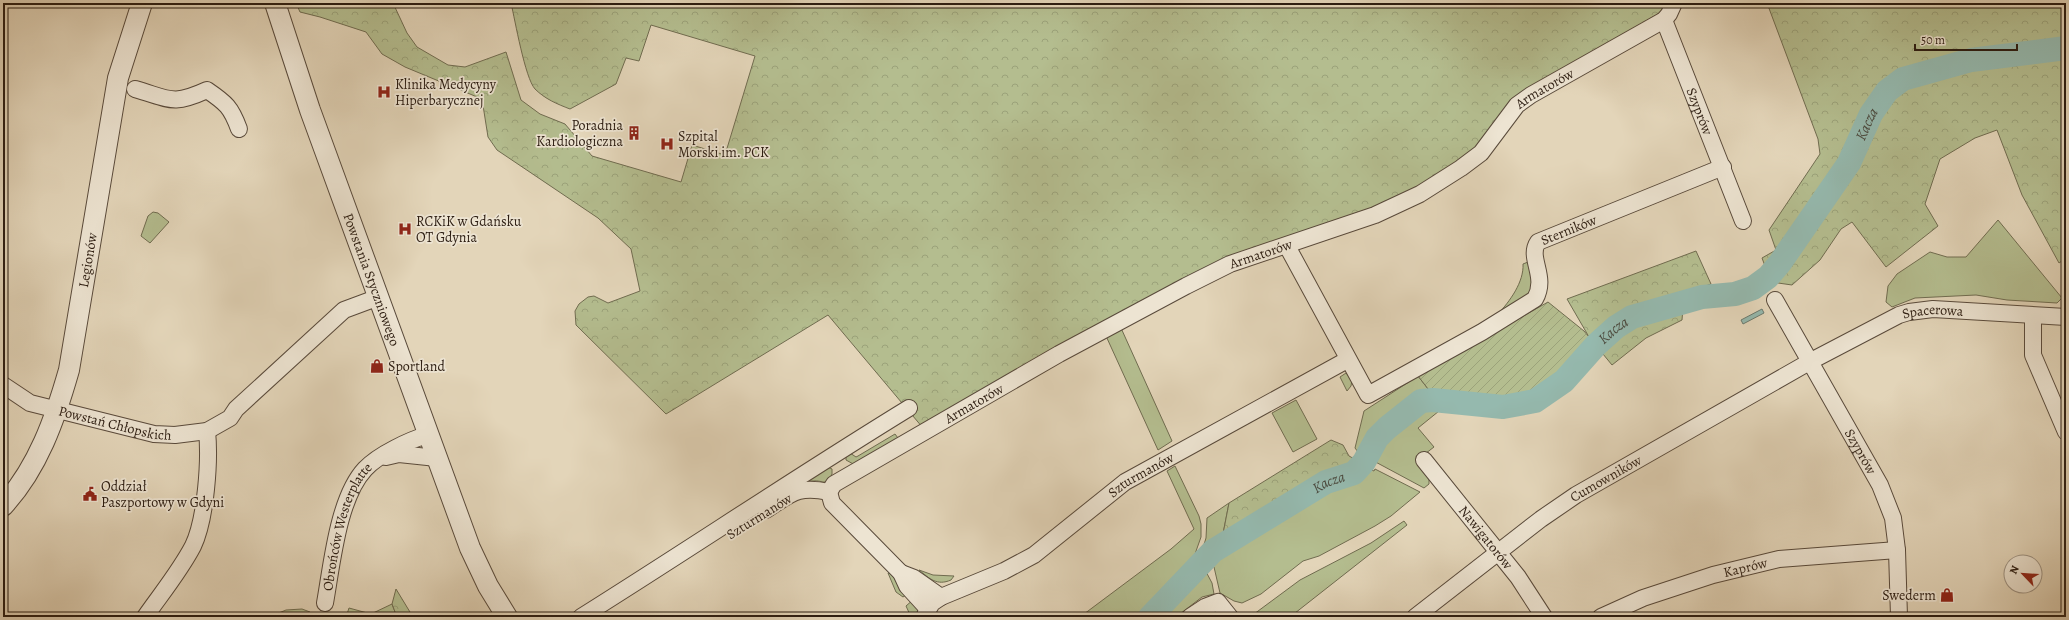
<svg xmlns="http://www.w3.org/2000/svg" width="2069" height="620" font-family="Alegreya,serif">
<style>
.green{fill:#b4bd8f;stroke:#706c50}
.forest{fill:url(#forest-crowns);stroke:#706c50}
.garden{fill:url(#garden-furrows);stroke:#706c50}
.water{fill:#95b9ae;stroke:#6b7a6f}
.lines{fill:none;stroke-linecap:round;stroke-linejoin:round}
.river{stroke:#95b9ae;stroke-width:24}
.minor-casing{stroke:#594a3b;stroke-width:18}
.tertiary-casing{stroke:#594a3b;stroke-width:22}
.minor{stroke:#ede4d2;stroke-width:16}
.tertiary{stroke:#ede4d2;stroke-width:20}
.labels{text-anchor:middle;stroke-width:3.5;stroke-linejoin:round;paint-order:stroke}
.poi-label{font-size:14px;fill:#2b1c11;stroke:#ede4d2;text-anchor:start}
.street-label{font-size:14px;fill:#2b1c11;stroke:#ede4d2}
.water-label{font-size:15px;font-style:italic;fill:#4b4b40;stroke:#ede4d2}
</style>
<defs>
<pattern id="forest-crowns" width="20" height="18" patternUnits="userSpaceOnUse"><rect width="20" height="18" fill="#b4bd8f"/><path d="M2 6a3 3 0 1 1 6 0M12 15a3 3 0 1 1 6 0" fill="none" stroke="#9ba27a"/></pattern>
<pattern id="garden-furrows" width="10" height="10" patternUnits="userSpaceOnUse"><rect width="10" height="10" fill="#b4bd8f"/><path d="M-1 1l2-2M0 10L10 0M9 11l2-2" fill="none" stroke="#9ba27a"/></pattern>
</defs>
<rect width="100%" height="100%" fill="#e3d5b9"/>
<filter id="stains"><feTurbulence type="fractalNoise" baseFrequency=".005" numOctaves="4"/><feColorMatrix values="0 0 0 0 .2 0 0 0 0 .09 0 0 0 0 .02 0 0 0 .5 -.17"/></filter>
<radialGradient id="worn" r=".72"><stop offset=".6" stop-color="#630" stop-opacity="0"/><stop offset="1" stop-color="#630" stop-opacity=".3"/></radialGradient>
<g class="green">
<path d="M 153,212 L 158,213 L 169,222 L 150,243 L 141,236 L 148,216 Z"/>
<path d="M 1998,220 L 2062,298 L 2057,303 L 2007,300 L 1976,295 L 1915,298 L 1892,307 L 1886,302 L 1888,286 L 1897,274 L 1930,252 L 1947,257 L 1966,257 Z"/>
<path d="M 1533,260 L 1532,295 L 1498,314 C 1510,301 1524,282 1523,264 Z"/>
<path d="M 1121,328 L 1172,441 L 1158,450 L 1106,336 Z"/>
<path d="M 1346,373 L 1352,380 L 1351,386 L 1347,391 L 1340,377 Z"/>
<path d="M 1418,376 L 1432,394 C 1403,405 1380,428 1365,455 L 1358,452 L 1355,448 L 1364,411 Z"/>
<path d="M 1296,400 L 1317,439 L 1293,452 L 1272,413 Z"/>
<path d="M 1432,403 L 1440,403 L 1444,407 L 1418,428 L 1434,447 L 1417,460 L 1429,477 L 1429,484 L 1424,488 L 1370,459 C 1383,435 1405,410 1432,403 Z"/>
<path d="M 895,434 L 898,438 L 855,465 L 846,460 L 846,456 L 850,453 L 856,457 L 858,456 Z"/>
<path d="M 1175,466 L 1199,516 L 1201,524 L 1201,537 L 1195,554 L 1200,561 L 1146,617 L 1080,617 L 1171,549 L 1194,529 L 1167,471 Z"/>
<path d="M 828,467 L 832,469 L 832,474 C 826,487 824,480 813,481 C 809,481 804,482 800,483 Z"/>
<path d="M 1364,467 L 1374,471 L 1375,469 L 1420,492 L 1391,516 L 1375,526 L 1319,556 L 1303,561 L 1261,594 L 1242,603 L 1234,601 L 1220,593 L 1214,567 L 1209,562 L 1242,538 L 1328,487 L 1357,476 Z"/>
<path d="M 1229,503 L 1222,539 L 1223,543 L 1211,546 L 1204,552 L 1202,551 L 1206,538 L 1207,518 Z"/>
<path d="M 1404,521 L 1407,525 L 1290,617 L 1250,617 L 1300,580 L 1371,543 Z"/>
<path d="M 1203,566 L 1212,583 L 1214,594 L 1202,597 L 1176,617 L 1154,617 L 1181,587 Z"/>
<path d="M 919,570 L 933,575 L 954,576 L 951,580 C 937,586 930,579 919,570 Z"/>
<path d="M 888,573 L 891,573 L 904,589 L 906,595 L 903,597 L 896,592 Z"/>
<path d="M 914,599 L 918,609 L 917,615 L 911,617 L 906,606 Z"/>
<path d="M 392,604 L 397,617 L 346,617 L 349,608 L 371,614 Z"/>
</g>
<g class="forest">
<path d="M 296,3 L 393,3 L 407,33 L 417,47 L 448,65 L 465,67 L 506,52 L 521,100 L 540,114 L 565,124 L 592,156 L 681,182 L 692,145 L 725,155 L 755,56 L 651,25 L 639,61 L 626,58 L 616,84 L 570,109 C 557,104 545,99 535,89 C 525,78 515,20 511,3 L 1669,3 L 1665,10 L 1523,92 L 1474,149 L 1454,166 L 1402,198 L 1280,242 L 923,428 L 828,315 L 666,414 L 576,325 L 575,311 L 579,304 L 588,297 L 594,296 L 608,303 L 640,291 L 631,249 L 598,218 L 497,150 L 488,137 L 482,99 L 405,67 L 382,54 L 366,32 L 320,17 L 300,12 Z"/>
<path d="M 1767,3 L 2066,3 L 2066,258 L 2059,263 L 2022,195 L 1997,130 L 1975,138 L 1940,159 L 1925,204 L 1938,226 L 1886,267 L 1852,222 L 1841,229 L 1820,260 L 1792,285 L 1771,282 L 1762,258 L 1776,250 L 1769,230 L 1820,154 L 1818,139 Z"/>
<path d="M 1696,251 L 1711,284 L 1684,294 L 1682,320 L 1646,338 L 1612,365 L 1589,337 L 1567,299 Z"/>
<path d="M 1331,440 L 1343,445 L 1349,456 L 1360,462 L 1352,470 L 1330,477 L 1292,498 L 1223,543 L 1222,539 L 1229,503 Z"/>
<path d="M 396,589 L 413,617 L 397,617 L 392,604 Z"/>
<path d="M 302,609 L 310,612 L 312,617 L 269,617 L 286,610 Z"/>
</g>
<path class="garden" d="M 1548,302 L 1584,331 L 1594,343 L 1534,392 L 1519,398 L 1504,398 L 1468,394 L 1437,396 L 1432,394 L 1418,376 Z"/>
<path class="water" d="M 1762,309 L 1764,313 L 1743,324 L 1741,320 Z"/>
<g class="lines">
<path class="river" id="s1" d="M 1150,617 L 1213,551 L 1326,482 L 1354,473 L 1364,462 L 1377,438 L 1387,428 L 1421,401 L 1433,400 L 1503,407 L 1535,401 L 1564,381 L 1596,345 L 1616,327 L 1632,317 L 1702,297 L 1735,294 L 1753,288 L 1768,277 L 1780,263 L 1849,163 L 1871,114 L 1887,91 L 1903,79 L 1971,60 L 2066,48"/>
<defs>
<g id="minor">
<path id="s2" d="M 1664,20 L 1743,221"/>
<path d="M 135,89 C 170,99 172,106 207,90 C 226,103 231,107 239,129"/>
<path id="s3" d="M 1287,246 L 1368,395 L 1482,332 L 1535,299 C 1548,276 1527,258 1538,242 L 1723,167"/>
<path id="s4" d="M 1775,300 L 1880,485 L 1893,518 L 1897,550 L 1899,617"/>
<path d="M 2033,316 L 2033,355 L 2066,432"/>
<path id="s5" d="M 3,385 L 30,403 L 154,434 L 175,435 L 207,431 L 230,418 L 236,409 L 344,310 L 379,297"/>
<path d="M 386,457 L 399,454 L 437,458"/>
<path id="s6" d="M 1424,460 L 1518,577 L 1544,617"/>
<path id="s7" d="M 829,492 L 834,484 L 1059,354 L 1186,286 L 1230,264 L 1375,215 L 1420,194 L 1461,168 L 1481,153 L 1517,105 L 1531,95 L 1664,20 L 1669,14 L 1674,3"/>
<path d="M 829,492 L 832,503 L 901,573 L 907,586 L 928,609"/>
<path d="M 766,510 C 791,494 797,485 829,492"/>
<path d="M 901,573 L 914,578 L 941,597"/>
<path id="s8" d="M 325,603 C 332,564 338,498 365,469 C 379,454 410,440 429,434"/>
<path d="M 145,617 C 161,594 180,571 193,546 C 206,519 210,460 207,431"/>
<path d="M 581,617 C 691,548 798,476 909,408"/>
<path id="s9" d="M 924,617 L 932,603 L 941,597 L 1004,571 L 1034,555 L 1125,482 L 1347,360"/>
<path d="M 1190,617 L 1205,607 L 1218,602 L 1230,617"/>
<path id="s10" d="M 1415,617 L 1541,519 L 1576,495 L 1811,361 L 1899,315 L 1909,312 L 1933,309 L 2066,317"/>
<path id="s11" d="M 1601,617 L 1643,598 L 1713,575 L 1779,559 L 1897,550"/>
</g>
<g id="tertiary">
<path id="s12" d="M 275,3 L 310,110 L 470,548 L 488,586 L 507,617"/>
<path id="s13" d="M 3,506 C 38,468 55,419 69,370 L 118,78 L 142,3"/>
</g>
</defs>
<use href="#minor" class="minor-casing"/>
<use href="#tertiary" class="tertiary-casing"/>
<use href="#minor" class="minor"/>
<use href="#tertiary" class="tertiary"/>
</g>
<defs>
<symbol id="hospital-bare" viewBox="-9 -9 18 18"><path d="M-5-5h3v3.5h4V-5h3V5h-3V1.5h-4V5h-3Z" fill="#8f2418" stroke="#ede4d2" stroke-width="2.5" paint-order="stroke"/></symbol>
<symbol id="building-bare" viewBox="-9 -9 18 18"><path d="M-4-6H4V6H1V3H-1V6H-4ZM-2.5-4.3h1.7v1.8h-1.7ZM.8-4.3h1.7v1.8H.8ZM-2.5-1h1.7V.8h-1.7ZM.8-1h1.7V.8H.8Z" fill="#8f2418" stroke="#ede4d2" stroke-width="2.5" paint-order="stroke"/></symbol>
<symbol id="shop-bare" viewBox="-9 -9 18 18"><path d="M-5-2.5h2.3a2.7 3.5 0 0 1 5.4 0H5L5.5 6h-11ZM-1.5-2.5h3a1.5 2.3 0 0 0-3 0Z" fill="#8f2418" stroke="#ede4d2" stroke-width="2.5" paint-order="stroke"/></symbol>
<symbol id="civic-bare" viewBox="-9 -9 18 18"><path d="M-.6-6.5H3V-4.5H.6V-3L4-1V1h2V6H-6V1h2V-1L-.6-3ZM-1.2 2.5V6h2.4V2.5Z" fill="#8f2418" stroke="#ede4d2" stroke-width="2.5" paint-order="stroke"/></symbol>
</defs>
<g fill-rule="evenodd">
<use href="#hospital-bare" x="374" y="82" width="20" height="20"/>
<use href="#building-bare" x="624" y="123" width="20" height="20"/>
<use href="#hospital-bare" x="657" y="134" width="20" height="20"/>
<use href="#hospital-bare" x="395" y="219" width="20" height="20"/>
<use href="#shop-bare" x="367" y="356" width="20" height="20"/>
<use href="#civic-bare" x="80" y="484" width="20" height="20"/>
<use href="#shop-bare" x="1937" y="585" width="20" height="20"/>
</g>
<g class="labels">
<g class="poi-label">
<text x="395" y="89">Klinika Medycyny<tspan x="395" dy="16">Hiperbarycznej</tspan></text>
<text x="623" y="130" text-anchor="end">Poradnia<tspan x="623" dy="16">Kardiologiczna</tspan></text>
<text x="678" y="141">Szpital<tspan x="678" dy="16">Morski im. PCK</tspan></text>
<text x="416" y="226">RCKiK w Gdańsku<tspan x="416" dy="16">OT Gdynia</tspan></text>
<text x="388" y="371">Sportland</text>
<text x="101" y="491">Oddział<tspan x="101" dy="16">Paszportowy w Gdyni</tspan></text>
<text x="1936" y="600" text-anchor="end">Swederm</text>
</g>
<g class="street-label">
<text dy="5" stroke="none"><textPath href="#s7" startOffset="831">Armatorów</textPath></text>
<text dy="5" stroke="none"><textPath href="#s2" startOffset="98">Szyprów</textPath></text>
<text dy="5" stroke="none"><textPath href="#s3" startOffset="454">Sterników</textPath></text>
<text dy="5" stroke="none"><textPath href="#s7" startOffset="495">Armatorów</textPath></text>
<text dy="5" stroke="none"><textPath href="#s13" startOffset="264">Legionów</textPath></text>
<text dy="5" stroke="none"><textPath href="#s12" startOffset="293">Powstania Styczniowego</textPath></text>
<text dy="5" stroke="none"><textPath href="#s10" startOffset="606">Spacerowa</textPath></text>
<text dy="5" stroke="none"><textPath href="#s7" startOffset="171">Armatorów</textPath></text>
<text dy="5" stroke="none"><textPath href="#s5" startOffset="120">Powstań Chłopskich</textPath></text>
<text dy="5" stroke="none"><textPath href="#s4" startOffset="174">Szyprów</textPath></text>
<text dy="5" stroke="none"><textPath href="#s9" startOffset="263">Szturmanów</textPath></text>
<text dy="5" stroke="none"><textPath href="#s10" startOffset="236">Cumowników</textPath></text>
<text transform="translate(759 516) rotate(-32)" y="5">Szturmanów</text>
<text dy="5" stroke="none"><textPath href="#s8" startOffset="80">Obrońców Westerplatte</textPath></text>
<text dy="5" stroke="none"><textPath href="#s6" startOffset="99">Nawigatorów</textPath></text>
<text dy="5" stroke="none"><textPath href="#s11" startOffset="153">Kaprów</textPath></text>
</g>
<g class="water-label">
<text dy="5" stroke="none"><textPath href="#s1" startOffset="923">Kacza</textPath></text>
<text dy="5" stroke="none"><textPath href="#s1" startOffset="574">Kacza</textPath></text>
<text dy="5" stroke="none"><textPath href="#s1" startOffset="226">Kacza</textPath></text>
</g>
</g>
<rect width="2069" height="620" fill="none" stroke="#e3d5b9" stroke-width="16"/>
<rect x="4" y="4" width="2061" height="612" fill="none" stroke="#2b1c11" stroke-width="2"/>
<rect x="8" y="8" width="2053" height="604" fill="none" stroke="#2b1c11"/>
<g transform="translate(2023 574) rotate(295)"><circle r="19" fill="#ede4d2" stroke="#9f9485"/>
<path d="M0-3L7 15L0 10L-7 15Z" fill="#8f2418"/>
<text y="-6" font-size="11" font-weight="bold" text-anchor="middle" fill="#2b1c11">N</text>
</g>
<path d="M1915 44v6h102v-6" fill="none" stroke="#2b1c11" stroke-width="2"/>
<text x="1921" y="44" font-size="12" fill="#2b1c11" stroke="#ede4d2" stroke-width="3" paint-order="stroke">50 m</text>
<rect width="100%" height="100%" filter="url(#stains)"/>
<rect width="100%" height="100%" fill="url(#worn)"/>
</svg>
